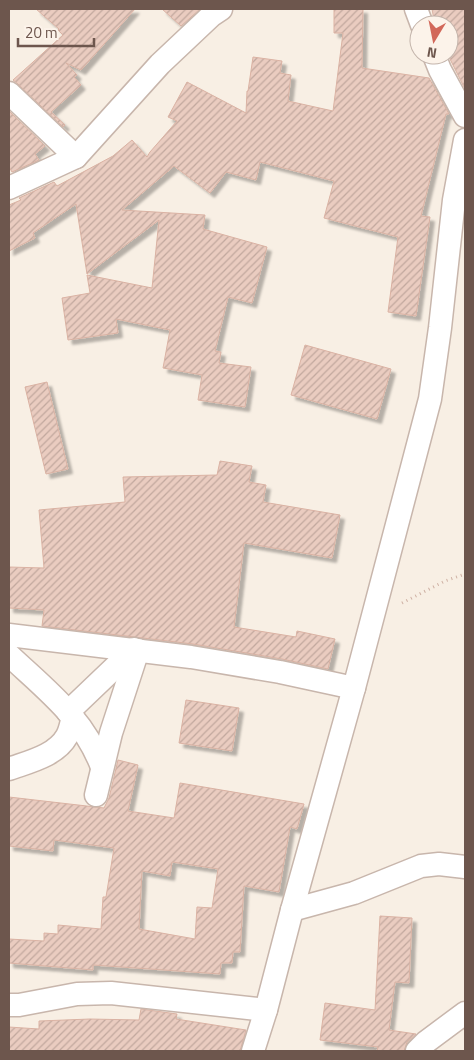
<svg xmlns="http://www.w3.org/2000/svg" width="474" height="1060" font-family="'Titillium Web',sans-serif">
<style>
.building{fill:url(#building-hatch);stroke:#dab2a3;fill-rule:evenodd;filter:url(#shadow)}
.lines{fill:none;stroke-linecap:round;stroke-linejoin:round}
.street-casing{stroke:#c8b6ac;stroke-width:25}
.path{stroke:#ceb0a3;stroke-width:3;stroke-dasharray:1 4;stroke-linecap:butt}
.street{stroke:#fff;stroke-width:22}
</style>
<defs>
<pattern id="building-hatch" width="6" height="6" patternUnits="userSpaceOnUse" patternTransform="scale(1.25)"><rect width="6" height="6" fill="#eaccc0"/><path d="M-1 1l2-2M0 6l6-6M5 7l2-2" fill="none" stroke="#c2a89e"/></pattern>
<filter id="shadow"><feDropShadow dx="4.5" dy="4.5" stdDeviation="1" flood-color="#0004"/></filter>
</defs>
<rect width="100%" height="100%" fill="#f8efe4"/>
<g class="building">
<path d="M 36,9 L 135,9 L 81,70 L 66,63 L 77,75 L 74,77 L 81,85 L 51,112 L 65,125 L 63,127 L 18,84 L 13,80 L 63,35 L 58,30 L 59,29 Z"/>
<path d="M 162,9 L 200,9 L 181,26 Z"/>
<path d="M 334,9 L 363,9 L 362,68 L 429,78 L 449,114 L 446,114 L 421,216 L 430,217 L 416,316 L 388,312 L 398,237 L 324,218 L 334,181 L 260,162 L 256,180 L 226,172 L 210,193 L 174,166 L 122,210 L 205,215 L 203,229 L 267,247 L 252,303 L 228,297 L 215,351 L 221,352 L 219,363 L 251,367 L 245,407 L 198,400 L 202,375 L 163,368 L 170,330 L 116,319 L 118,333 L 68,340 L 62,298 L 90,293 L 87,275 L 152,288 L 159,220 L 87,274 L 76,204 L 33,233 L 35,238 L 9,251 L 9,205 L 21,200 L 19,198 L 54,182 L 57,186 L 113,156 L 132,140 L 147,157 L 150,152 L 177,121 L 168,117 L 187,82 L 246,113 L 247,91 L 248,91 L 253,57 L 282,61 L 280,73 L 291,75 L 288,101 L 333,111 L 343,33 L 334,33 Z"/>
<path d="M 432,9 L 465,9 L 465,89 L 448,55 L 449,25 L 435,25 Z"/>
<path d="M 9,111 L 45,146 L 35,154 L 39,160 L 12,172 L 9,167 Z"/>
<path d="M 305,345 L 391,369 L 377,419 L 291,395 Z"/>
<path d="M 47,382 L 68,469 L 46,474 L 25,387 Z"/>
<path d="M 220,461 L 252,466 L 249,482 L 266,485 L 263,502 L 340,515 L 332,558 L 244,543 L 234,627 L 296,637 L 297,631 L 335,639 L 328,669 L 282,659 L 193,644 L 42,626 L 44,610 L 9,608 L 9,567 L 44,568 L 39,510 L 125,502 L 123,477 L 217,475 Z"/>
<path d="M 186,700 L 239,708 L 232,751 L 179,743 Z"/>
<path d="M 118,760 L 138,765 L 128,811 L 174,818 L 180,783 L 304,804 L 297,829 L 290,827 L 279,892 L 244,886 L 240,952 L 233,952 L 232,963 L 221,963 L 220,974 L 93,965 L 93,970 L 9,963 L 9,939 L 44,941 L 44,933 L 58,934 L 58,925 L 101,929 L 103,897 L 106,897 L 114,848 L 54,840 L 53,851 L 9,846 L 9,797 L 104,808 L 109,798 ZM 172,862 L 218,869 L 212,908 L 197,907 L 195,939 L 139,929 L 142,871 L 170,876 Z"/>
<path d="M 380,916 L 412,918 L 409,983 L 395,982 L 389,1030 L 416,1034 L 407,1042 L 404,1051 L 377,1051 L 378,1047 L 320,1040 L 325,1003 L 375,1010 Z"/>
<path d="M 141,1009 L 177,1014 L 176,1019 L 246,1030 L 240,1051 L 9,1051 L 9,1027 L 39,1029 L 39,1021 L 90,1019 L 139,1020 Z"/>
</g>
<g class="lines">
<defs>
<g id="street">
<path d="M 416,9 L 422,25"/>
<path d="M 434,55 L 440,70 L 465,116"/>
<path d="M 9,93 L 76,157"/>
<path d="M 9,188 L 76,157 L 160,64 L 212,15 L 221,9"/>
<path d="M 9,635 L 191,657 L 280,672 L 354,688"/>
<path d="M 9,655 C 46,690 83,717 102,767"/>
<path d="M 68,712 L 134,649"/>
<path d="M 9,769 C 28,762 56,756 67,736 C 70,731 71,724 73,717"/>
<path d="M 96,795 L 111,733 L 138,650"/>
<path d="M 292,910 L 354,893 L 421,866 L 439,864 L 465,867"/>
<path d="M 9,1005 L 19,1005 L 77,994 L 111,993 L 266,1010"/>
<path d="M 253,1051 L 266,1010 L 292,910 L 354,688 L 430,399 L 440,328 L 454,200 L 465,140"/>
<path d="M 417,1051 L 426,1042 L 465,1013"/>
</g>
</defs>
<use href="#street" class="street-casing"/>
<path class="path" d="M 402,603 L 445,581 L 465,574"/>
<use href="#street" class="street"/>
</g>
<rect width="474" height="1060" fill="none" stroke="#6d564d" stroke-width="20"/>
<g transform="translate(434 40) rotate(190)"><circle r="24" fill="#fcf3ea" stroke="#c3b4ab"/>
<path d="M0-4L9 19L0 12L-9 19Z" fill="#d2685a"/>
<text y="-8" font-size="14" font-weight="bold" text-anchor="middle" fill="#6d564d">N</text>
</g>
<path d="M18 38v8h76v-8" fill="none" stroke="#6d564d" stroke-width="2.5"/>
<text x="25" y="38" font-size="15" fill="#6d564d" stroke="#fcf3ea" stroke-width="4" paint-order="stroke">20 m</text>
</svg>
